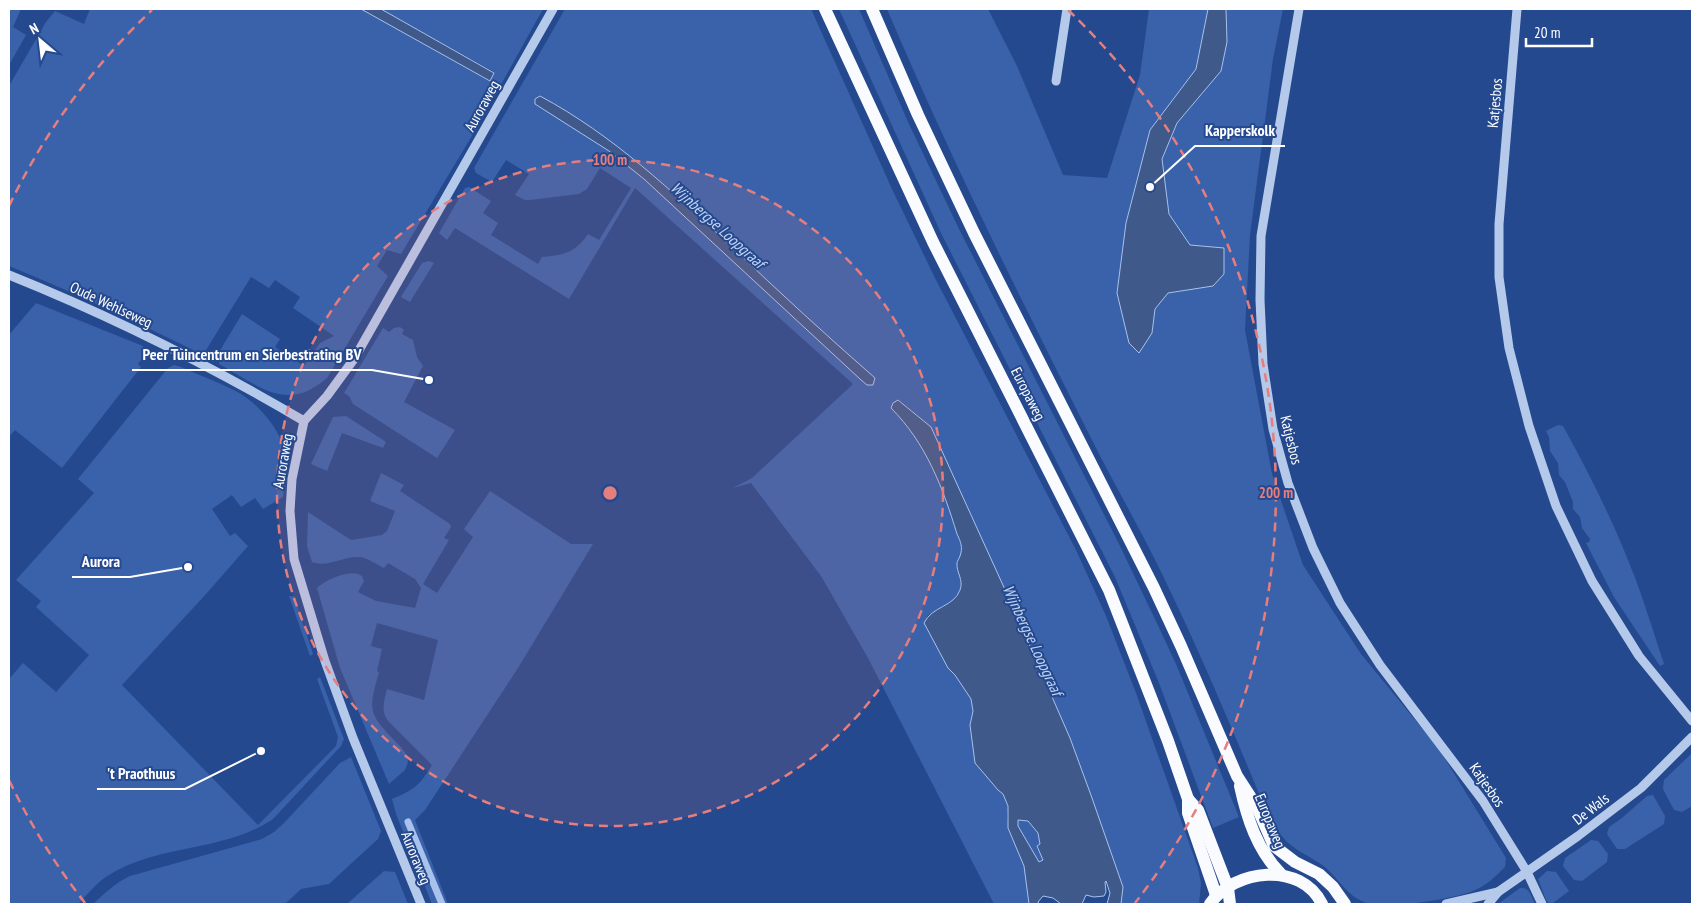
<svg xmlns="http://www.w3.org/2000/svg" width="1701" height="913" font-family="'PT Sans Narrow',sans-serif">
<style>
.green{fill:#3962ab}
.water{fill:#3f598b;stroke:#a9c2ec;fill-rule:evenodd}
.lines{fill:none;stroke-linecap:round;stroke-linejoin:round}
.stream{stroke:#a9c2ec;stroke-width:7}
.minor{stroke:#b5c9eb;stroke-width:9}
.major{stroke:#fafbff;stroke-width:12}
.ring{fill:none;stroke:#e67e7e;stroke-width:2.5;stroke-dasharray:9 6}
.labels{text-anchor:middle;stroke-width:4;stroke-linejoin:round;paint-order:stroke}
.street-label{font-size:15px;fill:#fff;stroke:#25498e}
.water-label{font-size:16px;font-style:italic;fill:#c1d3f2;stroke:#25498e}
.centre{fill:#e67e7e;stroke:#25498e;stroke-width:2.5}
.ring-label{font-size:15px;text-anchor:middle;font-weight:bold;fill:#e67e7e;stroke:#25498e;stroke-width:4;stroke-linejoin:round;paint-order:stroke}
.leader{fill:none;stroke:#fff;stroke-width:2}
.callout-dot{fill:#fff;stroke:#25498e;stroke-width:2}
.callout-label{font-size:16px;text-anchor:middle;font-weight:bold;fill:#fff;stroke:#25498e;stroke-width:4;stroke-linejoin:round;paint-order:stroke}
</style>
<rect width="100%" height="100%" fill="#25498e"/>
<g class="green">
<path d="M 9,9 L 21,9 L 13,27 L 26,35 L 9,65 Z"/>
<path d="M 90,9 L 361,9 L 489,81 L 494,72 L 381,9 L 543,9 L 479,124 L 401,254 L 387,250 L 377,266 L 388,276 L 327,378 C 286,414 258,385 219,364 L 219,352 L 242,314 L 280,339 L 275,347 L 304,366 L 320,343 L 334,336 L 293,308 L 300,297 L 275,280 L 269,288 L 251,277 L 203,355 C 139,323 75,293 9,266 L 9,86 L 46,22 L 55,11 L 84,24 Z"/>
<path d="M 565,9 L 811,9 L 892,189 L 935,278 L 1076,550 L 1106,616 L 1136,693 L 1198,868 L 1201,883 L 1199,904 L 1121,904 L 1123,887 L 1070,738 L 931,427 L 899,400 L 891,408 C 926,443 943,488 957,534 L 961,542 L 962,551 L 957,564 L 961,577 L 961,588 L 956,598 L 927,616 L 926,628 L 937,645 L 948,668 L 955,675 L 971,699 L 973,711 L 970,725 L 975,763 L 998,790 L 1003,794 L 1008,806 L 1007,818 L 1024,866 L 1029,904 L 994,904 L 868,658 L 821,576 L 751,483 L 733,488 L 752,478 L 853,384 L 635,188 L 569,299 L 455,228 L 447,240 L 439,233 L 465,188 L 469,187 L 491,201 L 483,213 L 498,223 L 491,235 L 538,264 L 542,257 C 564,255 575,253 588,234 L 599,240 L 631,188 L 600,168 L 587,189 L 579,194 L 530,200 L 525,200 L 515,195 L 529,174 L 506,160 L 492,182 L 476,173 L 474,168 Z"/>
<path d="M 839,9 L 859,9 L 908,122 L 959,229 L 1119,544 L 1154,617 L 1176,664 L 1239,817 L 1213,828 L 1159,683 L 1115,577 L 941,233 Z"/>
<path d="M 887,9 L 988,9 L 1017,66 L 1063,175 L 1107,178 L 1140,75 L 1149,9 L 1208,9 L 1196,69 L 1150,130 L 1126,223 L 1117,293 L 1152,333 L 1155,309 L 1168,293 L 1213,286 L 1190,245 L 1169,214 L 1162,159 L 1177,123 L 1221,71 L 1227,42 L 1226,9 L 1283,9 L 1273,59 L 1250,235 L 1245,330 L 1272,474 L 1303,565 L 1361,654 L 1439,749 L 1506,858 L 1505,867 C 1496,876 1487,885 1475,890 C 1456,899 1393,908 1372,904 C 1350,901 1340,880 1325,867 C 1315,859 1302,854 1292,846 C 1283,839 1277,830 1270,820 C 1236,738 1202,656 1163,576 C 1141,530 1115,486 1092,440 C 1020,298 949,155 887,9 Z"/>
<path d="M 429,261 L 434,263 L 410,302 L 401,297 L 422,263 Z"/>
<path d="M 36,303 L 143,346 L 143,357 L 138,364 L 141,367 L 62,468 L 15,430 L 9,437 L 9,335 Z"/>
<path d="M 400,327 L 404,330 L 402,334 L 413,340 L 417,357 L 423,366 L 404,402 L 455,430 L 437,458 L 353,404 L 349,396 L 344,393 L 383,328 L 389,332 L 394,328 Z"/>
<path d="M 174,365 L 181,367 C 200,376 222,383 241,394 C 260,406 283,432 285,455 C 287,469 285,483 283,497 L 263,509 L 255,498 L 241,507 L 232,495 L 212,509 L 230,536 L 235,533 L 248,546 L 207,593 L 122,685 L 258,825 L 336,746 L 338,737 L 317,679 L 320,677 L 344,739 L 341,746 L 273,819 C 225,852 158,844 109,875 C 97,882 88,894 78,904 L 9,904 L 9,679 L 23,663 L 56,692 L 89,655 L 36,607 L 41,601 L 16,580 L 94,493 L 78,479 L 168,368 Z"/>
<path d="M 346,416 L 386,442 L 383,448 L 342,433 L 327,471 L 311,464 L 333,417 Z"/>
<path d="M 1558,425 L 1563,426 C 1588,471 1611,517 1630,565 C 1643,597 1653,631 1664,664 L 1660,666 L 1614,597 L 1586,543 L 1589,542 L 1590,539 L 1582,528 L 1580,517 L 1573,509 L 1573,502 L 1565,482 L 1559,475 L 1558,463 L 1550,451 L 1549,437 L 1546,431 Z"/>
<path d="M 381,473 L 404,485 L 400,491 L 450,524 L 451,527 L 444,538 L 449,540 L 423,584 L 437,593 L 473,537 L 464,529 L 490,491 L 571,544 L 593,544 L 518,668 L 425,810 L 415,820 L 448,904 L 432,904 L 396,814 L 392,799 C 414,790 420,785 432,765 L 389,722 C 380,711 384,702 387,689 L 424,700 L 438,640 L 377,623 L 371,646 L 382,649 L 377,671 L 379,672 C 368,711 368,713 396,742 C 402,748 407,753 408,762 L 405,770 L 389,784 L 340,668 L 317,588 C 326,580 350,568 362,576 L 364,581 L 358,592 L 376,601 L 415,608 L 421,588 L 415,579 L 388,563 L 384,568 C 376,564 368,558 359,557 C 343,556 327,568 312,562 L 307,546 L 308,512 L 351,540 L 382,535 L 387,531 L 395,511 L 370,501 Z"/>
<path d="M 289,596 L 294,596 L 313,654 L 310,656 Z"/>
<path d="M 1692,753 L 1692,806 L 1682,812 L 1674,810 L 1663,789 L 1664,780 Z"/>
<path d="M 351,757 L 381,831 L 378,839 L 329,884 L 301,889 L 285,904 L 93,904 C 105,893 115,883 130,876 L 262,839 L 274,832 L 284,823 L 340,763 Z"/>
<path d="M 1653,795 L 1665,816 L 1664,824 L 1625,849 L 1617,849 L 1607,834 L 1609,827 L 1622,818 L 1647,796 Z"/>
<path d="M 1018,820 L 1028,821 L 1038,833 L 1041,844 L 1037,846 L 1043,860 L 1038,862 L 1018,826 Z"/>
<path d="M 1591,840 L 1598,841 L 1608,854 L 1607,862 L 1582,881 L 1574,880 L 1563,866 L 1565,858 Z"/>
<path d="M 384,871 L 395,872 L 408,904 L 347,904 Z"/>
<path d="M 1547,871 L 1556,872 L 1569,891 L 1553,903 L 1549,903 L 1546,900 L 1538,879 Z"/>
<path d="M 1520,888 C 1530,887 1531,896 1535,904 L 1498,904 Z"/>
</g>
<g class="water">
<path d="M 361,9 L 381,9 L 494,73 L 490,81 Z"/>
<path d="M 1208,9 L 1226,9 L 1227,42 L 1221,71 L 1177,123 L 1162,159 L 1169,214 L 1190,245 L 1224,248 L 1224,274 L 1213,286 L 1168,293 L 1155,309 L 1152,333 L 1139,353 L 1129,343 L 1117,293 L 1126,223 L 1150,130 L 1196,69 Z"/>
<path d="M 540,96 C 613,135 673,192 733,248 C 779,292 827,336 875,378 L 873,385 L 867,385 L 860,379 L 644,179 L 609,151 L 535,104 L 535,99 Z"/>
<path d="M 898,400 L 931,427 L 1012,605 L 1070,738 L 1092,798 L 1123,887 L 1121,904 L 1107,904 L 1110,893 L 1106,881 L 1105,882 L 1106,892 L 1104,896 L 1094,897 L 1086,895 L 1082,904 L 1061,904 L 1053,898 L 1043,896 L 1038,902 L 1039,904 L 1029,904 L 1024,866 L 1008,828 L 1008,806 L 1003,794 L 998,790 L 975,763 L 970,725 L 973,711 L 971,699 L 955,675 L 948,668 L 924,623 C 932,606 954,607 960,590 C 964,580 956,572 957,563 C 957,561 959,559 960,556 C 963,548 961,542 957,534 C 943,488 926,443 891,408 L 893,403 ZM 1018,820 L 1028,821 L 1038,833 L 1040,844 L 1037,846 L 1043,860 L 1039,862 L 1018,826 Z"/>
</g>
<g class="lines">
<path class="stream" d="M 408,822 L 442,904"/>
<g class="minor">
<path d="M 1299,9 L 1261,236 L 1260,300 L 1263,364 L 1273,429 L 1288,483 L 1313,548 L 1340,603 L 1380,665 L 1483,801 L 1527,872 L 1542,904"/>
<path d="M 1517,9 L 1499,224 L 1499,277 L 1509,348 L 1529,426 L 1556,506 L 1592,581 L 1639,656 L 1692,721"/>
<path d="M 1056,81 L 1067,9"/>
<path d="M 9,275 C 111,316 209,365 304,421"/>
<path d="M 421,904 L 353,738 L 325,661 L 294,559 L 290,511 L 292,479 L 304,421 L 327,396 L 354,359 L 553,9"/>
<path d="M 1446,904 L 1498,892"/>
<path d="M 1488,904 L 1498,892 L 1578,836 L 1641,788 L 1692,737"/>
</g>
<g class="major">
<path d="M 825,9 L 933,242 L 1109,590 L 1168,741 L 1188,799 L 1188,813 L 1216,895"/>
<path d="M 872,9 L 918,115 L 974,233 L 1154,588 L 1181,646 L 1237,776 L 1257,807 L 1274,846 L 1295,862 L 1319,874 L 1333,887 L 1345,904"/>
<path d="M 1240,786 C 1247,818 1257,850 1281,874"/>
<path d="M 1188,799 L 1198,810 L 1228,888 L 1230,904"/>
<path d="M 1210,904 C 1234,869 1301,861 1322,904"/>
</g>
</g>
<circle cx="610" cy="493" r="333" fill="#e67e7e" fill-opacity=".12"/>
<g class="ring">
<circle cx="610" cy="493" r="333"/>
<path d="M85 903A666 666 0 0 1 9 780M9 206A666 666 0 0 1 152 10M1068 10A666 666 0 0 1 1135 903"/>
</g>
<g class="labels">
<g class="street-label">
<text transform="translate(1495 103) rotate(-85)" y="5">Katjesbos</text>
<text transform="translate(482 106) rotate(-61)" y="5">Auroraweg</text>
<text transform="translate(111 305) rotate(25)" y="5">Oude Wehlseweg</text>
<text transform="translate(1028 394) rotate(63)" y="5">Europaweg</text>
<text transform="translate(1291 440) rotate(76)" y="5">Katjesbos</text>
<text transform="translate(283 461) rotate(-80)" y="5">Auroraweg</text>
<text transform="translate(1487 785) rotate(55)" y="5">Katjesbos</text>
<text transform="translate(1591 809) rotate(-38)" y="5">De Wals</text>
<text transform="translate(1270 821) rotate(68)" y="5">Europaweg</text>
<text transform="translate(416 858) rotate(68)" y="5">Auroraweg</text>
</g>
<g class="water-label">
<text transform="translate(718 225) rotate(42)" y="6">Wijnbergse Loopgraaf</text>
<text transform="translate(1033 640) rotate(65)" y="6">Wijnbergse Loopgraaf</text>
</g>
</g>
<circle cx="610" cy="493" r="8" class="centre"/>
<g class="ring-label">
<text x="610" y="165">100 m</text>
<text x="1276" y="498">200 m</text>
</g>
<path class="leader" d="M1150 187L1195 146H1285M429 380L372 370H132M188 567L130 577H72M261 751L185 789H97"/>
<g class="callout-dot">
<circle cx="1150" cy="187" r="5"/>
<circle cx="429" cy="380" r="5"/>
<circle cx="188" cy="567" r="5"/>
<circle cx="261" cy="751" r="5"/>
</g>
<g class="callout-label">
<text x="1240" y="136">Kapperskolk</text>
<text x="252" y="360">Peer Tuincentrum en Sierbestrating BV</text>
<text x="101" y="567">Aurora</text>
<text x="141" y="779">'t Praothuus</text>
</g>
<rect width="1701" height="913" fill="none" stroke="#ffffff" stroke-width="20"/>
<g transform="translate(40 40) rotate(332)" stroke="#25498e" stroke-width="4" paint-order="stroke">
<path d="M0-4L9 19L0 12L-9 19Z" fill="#ffffff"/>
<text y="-8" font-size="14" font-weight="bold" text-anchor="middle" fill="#ffffff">N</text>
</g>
<path d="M1526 38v8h66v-8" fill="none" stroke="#ffffff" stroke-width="2.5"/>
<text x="1534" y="38" font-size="15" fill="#ffffff" stroke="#25498e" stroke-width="4" paint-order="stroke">20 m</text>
</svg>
